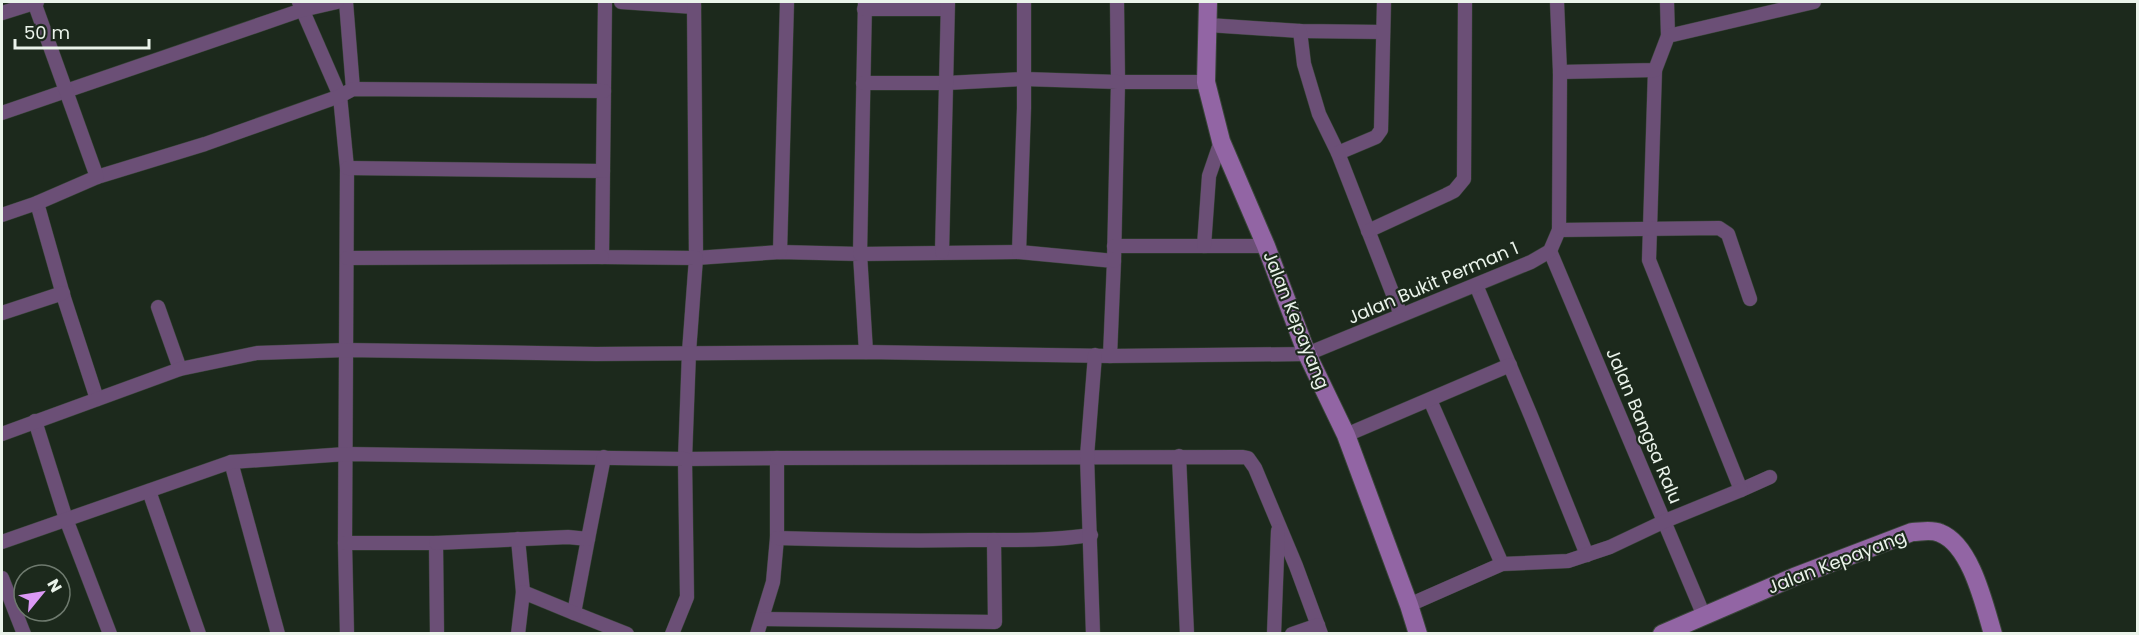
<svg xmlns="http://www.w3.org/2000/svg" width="2139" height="635" font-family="Poppins,sans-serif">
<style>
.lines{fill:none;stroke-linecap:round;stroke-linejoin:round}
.street-casing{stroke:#394539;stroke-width:15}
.secondary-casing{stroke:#394539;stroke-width:20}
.street{stroke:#6b4f76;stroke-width:14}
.secondary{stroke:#9265a4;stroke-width:18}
.labels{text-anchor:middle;stroke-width:4.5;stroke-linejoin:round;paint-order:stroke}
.street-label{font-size:18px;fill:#eaf3ea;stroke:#1c291c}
</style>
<rect width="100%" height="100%" fill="#1c291c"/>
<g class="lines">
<defs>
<g id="street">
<path d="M 299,2 L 340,96 L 347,168 L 345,543 L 347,634"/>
<path d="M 346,2 L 353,89"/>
<path d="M 621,2 L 694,7"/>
<path d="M 694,2 L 696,258 L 780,252 L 860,254 L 866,352"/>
<path d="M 865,2 L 860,254 L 1019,252 L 1114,261 L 1110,356"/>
<path d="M 1117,2 L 1118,82 L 1206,82"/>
<path d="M 1667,2 L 1668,36"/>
<path d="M 864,9 L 947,9"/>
<path d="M 2,13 L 37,2"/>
<path d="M 1208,25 L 1300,31 L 1383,32"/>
<path d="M 1300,31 L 1304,64 L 1319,114 L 1338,153 L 1401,315"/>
<path d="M 1655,70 L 1649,260 L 1741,490 L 1770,477"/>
<path d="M 1560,72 L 1655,70 L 1668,36 L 1814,2"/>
<path d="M 863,83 L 947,83 L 1024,79 L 1118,82 L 1114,261"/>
<path d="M 2,113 L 302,10 L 337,2"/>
<path d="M 1338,153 L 1376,137 L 1381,130 L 1384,2"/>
<path d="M 347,168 L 603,171 L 602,257 L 696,258 L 689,352 L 685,459 L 777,458 L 777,538 L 773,582 L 757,634"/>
<path d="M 603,171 L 605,2"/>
<path d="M 97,177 L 205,144 L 340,96 L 353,89 L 604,91"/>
<path d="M 37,203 L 64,298 L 97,399"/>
<path d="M 2,215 L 37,203 L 97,177 L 34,2"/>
<path d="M 1559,230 L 1719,228 L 1728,234 L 1750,299"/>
<path d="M 1368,231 L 1446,195 L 1454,191 L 1464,179 L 1465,2"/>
<path d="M 1114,246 L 1266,246"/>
<path d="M 1204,246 L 1209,176 L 1221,141"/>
<path d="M 1550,251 L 1704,616"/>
<path d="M 780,252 L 787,2"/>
<path d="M 942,252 L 948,2"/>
<path d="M 1019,252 L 1024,108 L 1024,2"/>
<path d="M 347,258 L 602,257"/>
<path d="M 1476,285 L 1531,416 L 1587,555"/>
<path d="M 158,307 L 180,369"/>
<path d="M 2,313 L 63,293"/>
<path d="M 1430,400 L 1502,564"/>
<path d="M 35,421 L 66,519 L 110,634"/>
<path d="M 2,434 L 180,369 L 257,353 L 346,350 L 596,354 L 866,352 L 1110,356 L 1307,354 L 1531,262 L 1550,251 L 1559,230 L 1560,72 L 1557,2"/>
<path d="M 1346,435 L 1510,365"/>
<path d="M 1179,456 L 1187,634"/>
<path d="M 777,458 L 1243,457 L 1248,458 L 1255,468 L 1296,566 L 1321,634"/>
<path d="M 231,462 L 278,634"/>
<path d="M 149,491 L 199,634"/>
<path d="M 777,538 C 842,540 906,541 971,540 C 1011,540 1051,541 1091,535"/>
<path d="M 518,539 L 523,592"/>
<path d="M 588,539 L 574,613 L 627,634"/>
<path d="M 2,542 L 231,462 L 346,454 L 685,459 L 687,597 L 672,634"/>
<path d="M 345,543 L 436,543 L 437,634"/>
<path d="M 436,543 L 568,537 L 588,539 L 604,457"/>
<path d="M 2,578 L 24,634"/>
<path d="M 1409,605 L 1502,564 L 1568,561 L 1610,547 L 1665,521 L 1741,490"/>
<path d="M 762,619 L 995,622 L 994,540"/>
<path d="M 518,634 L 523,592 L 574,613"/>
<path d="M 1093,634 L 1087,456 L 1095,355"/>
<path d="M 1274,634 L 1278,531"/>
<path d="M 1292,634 L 1318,625"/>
</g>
<g id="secondary">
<path d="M 1208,2 L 1206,82 L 1221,141 L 1266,246 L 1307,354 L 1346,435 L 1409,605 L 1418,634"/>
<path d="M 1662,634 L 1794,577 L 1912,532 C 1921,532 1931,529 1940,533 C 1971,545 1984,604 1993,634"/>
</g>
</defs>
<use href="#street" class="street-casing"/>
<use href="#secondary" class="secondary-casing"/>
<use href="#street" class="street"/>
<use href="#secondary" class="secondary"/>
</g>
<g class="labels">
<g class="street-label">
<text transform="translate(1433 283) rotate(-23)" y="6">Jalan Bukit Perman 1</text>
<text transform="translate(1296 320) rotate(68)" y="6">Jalan Kepayang</text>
<text transform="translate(1644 426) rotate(67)" y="6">Jalan Bangsa Ralu</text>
<text transform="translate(1837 562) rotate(-21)" y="6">Jalan Kepayang</text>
</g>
</g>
<rect width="2139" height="635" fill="none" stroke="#eaf3ea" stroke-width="6"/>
<g transform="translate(42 593) rotate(60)"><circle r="28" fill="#1c291c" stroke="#6e7a6e" stroke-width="1.5"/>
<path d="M0-4.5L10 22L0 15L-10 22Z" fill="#db99f5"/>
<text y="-9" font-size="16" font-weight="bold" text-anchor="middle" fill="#eaf3ea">N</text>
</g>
<path d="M15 39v9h134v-9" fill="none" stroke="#eaf3ea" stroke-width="3"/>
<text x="24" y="39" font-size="18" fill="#eaf3ea" stroke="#1c291c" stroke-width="4.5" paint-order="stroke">50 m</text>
</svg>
